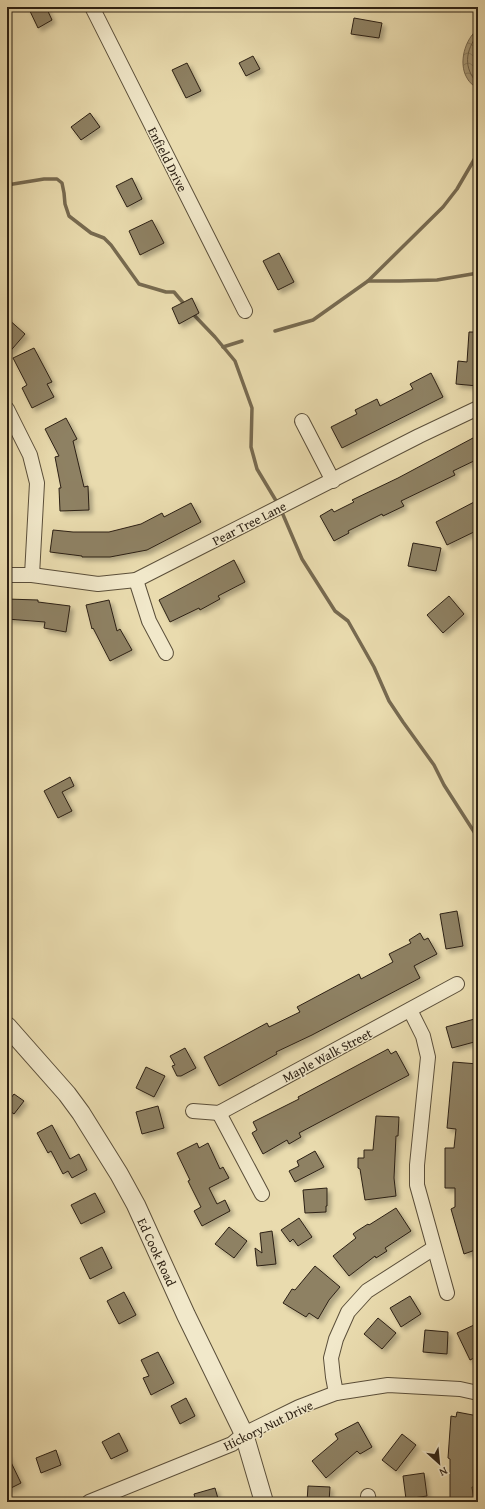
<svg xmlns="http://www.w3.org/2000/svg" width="485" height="1509" font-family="'Gentium Book Plus',serif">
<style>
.water{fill:url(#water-waves);stroke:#776a50}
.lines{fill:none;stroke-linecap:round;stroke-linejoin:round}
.shore{stroke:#6a5e46;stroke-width:1}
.stream{stroke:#776a50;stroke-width:3.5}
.building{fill:#8e8164;stroke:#2c2013;filter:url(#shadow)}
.minor-casing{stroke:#5b4f3a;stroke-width:16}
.tertiary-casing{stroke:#5b4f3a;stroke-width:20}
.minor{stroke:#f1e8ca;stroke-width:14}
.tertiary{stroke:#f1e8ca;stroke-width:18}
.labels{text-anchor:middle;stroke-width:3;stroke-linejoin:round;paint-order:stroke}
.street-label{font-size:13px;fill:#2c2013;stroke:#f1e8ca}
</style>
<defs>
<pattern id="water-waves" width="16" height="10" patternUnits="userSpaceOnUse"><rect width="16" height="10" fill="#a99b79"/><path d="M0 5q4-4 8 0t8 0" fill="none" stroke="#8a7e62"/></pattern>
<filter id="shadow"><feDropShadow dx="3.5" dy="3.5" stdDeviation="2" flood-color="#0004"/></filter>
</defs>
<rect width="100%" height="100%" fill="#e9dbae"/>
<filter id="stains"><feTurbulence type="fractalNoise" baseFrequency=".005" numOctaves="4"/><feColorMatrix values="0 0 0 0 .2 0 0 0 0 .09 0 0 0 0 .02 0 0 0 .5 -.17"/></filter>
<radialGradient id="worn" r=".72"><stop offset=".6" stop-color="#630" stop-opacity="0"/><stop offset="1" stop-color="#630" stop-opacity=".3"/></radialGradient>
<path class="water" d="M 478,29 L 478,90 C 475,86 469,83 467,78 C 458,63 465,39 478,29 Z"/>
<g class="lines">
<path class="shore" d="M 478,34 C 465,51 463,68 478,84"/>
<g class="stream">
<path d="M 7,185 L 44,179 L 57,179 L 62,183 L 64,193 L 65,204 L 69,216 L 91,233 L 104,238 L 111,245 L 139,284 L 166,292 L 174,292 L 185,305"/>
<path d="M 7,222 L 7,227"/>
<path d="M 368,281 L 400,281 L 437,280 L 478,273"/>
<path d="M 192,313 L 215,337 L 235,361 L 252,408 L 251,447 L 257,469 L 278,504"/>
<path d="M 275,331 L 313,320 L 368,281 L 443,207 L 457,189 L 478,153"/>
<path d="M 223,347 L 242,341"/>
<path d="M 281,510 L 302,559 L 335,611 L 348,621 L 374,667 L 389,701 L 403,722 L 434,765 L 444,785 L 478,838"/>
</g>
</g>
<g class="building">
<path d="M 28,7 L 46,7 L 52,20 L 38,28 Z"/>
<path d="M 354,18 L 382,23 L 379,38 L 351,34 Z"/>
<path d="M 253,56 L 260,69 L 246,76 L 239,63 Z"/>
<path d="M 187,63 L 201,91 L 186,98 L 172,70 Z"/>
<path d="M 90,113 L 100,127 L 81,140 L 71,127 Z"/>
<path d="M 132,178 L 142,199 L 127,207 L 116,186 Z"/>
<path d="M 152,220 L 164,243 L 140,255 L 129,231 Z"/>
<path d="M 279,253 L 294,282 L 278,290 L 263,261 Z"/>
<path d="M 192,298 L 199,313 L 179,324 L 172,308 Z"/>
<path d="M 7,318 L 25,334 L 7,355 Z"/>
<path d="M 469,332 L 478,332 L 478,386 L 456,384 L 458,361 L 467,362 Z"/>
<path d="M 34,348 L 52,382 L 47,384 L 54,397 L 32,408 L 22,388 L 27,385 L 13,358 Z"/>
<path d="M 431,373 L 443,397 L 342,448 L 331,427 L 357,414 L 355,410 L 377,399 L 380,406 L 413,389 L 410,384 Z"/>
<path d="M 66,418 L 77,439 L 73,441 L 84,487 L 88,486 L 89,510 L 60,511 L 59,488 L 61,488 L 55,457 L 59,456 L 45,429 Z"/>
<path d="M 473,438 L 478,448 L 478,459 L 453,471 L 455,475 L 401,501 L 404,506 L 383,516 L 382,514 L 348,531 L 349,533 L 334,541 L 320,516 L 332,509 L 334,512 L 354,502 L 352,500 L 398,478 Z"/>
<path d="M 476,501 L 478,507 L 478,530 L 447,545 L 436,522 Z"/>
<path d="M 191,503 L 201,522 L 147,550 L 110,557 L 82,557 L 82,556 L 50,552 L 53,530 L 73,532 L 109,532 L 141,524 L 162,513 L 164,517 Z"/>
<path d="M 413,543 L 441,548 L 436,571 L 408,566 Z"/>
<path d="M 234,560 L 245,582 L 218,596 L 220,599 L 200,610 L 199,608 L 170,622 L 159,600 Z"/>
<path d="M 449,596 L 464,614 L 443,633 L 427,615 Z"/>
<path d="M 7,599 L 38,600 L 38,602 L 70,606 L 66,632 L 44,628 L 45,622 L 7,619 Z"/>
<path d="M 109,600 L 117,631 L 120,629 L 132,650 L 110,661 L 93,628 L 92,629 L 86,605 Z"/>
<path d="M 70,777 L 74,786 L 62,792 L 72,811 L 58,818 L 44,791 Z"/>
<path d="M 457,911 L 463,946 L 446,949 L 440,914 Z"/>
<path d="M 420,933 L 424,940 L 428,938 L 437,954 L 414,966 L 420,978 L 312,1035 L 276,1052 L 277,1054 L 219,1086 L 204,1057 L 267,1023 L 269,1027 L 300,1012 L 297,1007 L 359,974 L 361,979 L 393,962 L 389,954 L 411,943 L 409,940 Z"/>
<path d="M 478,1018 L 478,1041 L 452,1048 L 446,1027 Z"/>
<path d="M 185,1048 L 196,1068 L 181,1076 L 177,1076 L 172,1066 L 175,1065 L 170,1056 Z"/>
<path d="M 388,1049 L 391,1054 L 396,1051 L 409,1075 L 299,1133 L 301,1137 L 289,1144 L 287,1140 L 263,1154 L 252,1133 L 257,1130 L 253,1122 L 299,1099 L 298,1097 Z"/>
<path d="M 453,1062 L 478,1064 L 478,1136 L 475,1175 L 477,1175 L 478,1201 L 478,1249 L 464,1254 L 451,1209 L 455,1207 L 455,1188 L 445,1188 L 445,1148 L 454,1148 L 456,1129 L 447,1128 Z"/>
<path d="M 146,1067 L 165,1076 L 154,1097 L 136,1088 Z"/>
<path d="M 14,1094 L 24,1101 L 14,1114 L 7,1109 L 7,1103 Z"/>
<path d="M 158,1106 L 164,1128 L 142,1134 L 136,1112 Z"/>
<path d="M 376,1116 L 399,1117 L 398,1136 L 396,1136 L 394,1178 L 396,1196 L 365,1200 L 360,1169 L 358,1168 L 358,1158 L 364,1158 L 364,1150 L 373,1150 Z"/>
<path d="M 52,1125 L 70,1159 L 79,1154 L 87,1170 L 72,1178 L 68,1171 L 63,1174 L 51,1151 L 48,1153 L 37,1133 Z"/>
<path d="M 197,1143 L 199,1148 L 208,1143 L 220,1169 L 223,1167 L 229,1178 L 209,1188 L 217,1204 L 225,1200 L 230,1211 L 202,1226 L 194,1211 L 201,1207 L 188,1181 L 190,1180 L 177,1153 Z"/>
<path d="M 315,1151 L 324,1167 L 295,1182 L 289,1171 L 299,1166 L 297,1161 Z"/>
<path d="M 327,1188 L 327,1206 L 326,1206 L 326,1212 L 305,1213 L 303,1190 Z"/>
<path d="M 95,1193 L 105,1212 L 81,1224 L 71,1205 Z"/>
<path d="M 396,1208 L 411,1231 L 385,1248 L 387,1251 L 376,1258 L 375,1256 L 349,1276 L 333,1256 L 356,1238 L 353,1234 L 357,1231 L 368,1224 L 369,1225 Z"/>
<path d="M 299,1218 L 312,1237 L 298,1246 L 293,1239 L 290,1242 L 281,1230 Z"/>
<path d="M 229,1227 L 247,1241 L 234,1258 L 215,1244 Z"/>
<path d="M 272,1231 L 276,1264 L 257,1266 L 255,1248 L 262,1253 L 260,1233 Z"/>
<path d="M 102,1247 L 112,1268 L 90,1279 L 80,1258 Z"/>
<path d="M 315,1266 L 340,1287 L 329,1300 L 318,1319 L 309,1313 L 306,1317 L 283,1303 L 292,1289 L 295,1290 Z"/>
<path d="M 124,1292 L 136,1315 L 119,1324 L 107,1301 Z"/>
<path d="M 410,1296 L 421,1314 L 401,1327 L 390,1308 Z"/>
<path d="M 378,1318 L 396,1333 L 382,1349 L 364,1334 Z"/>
<path d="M 474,1325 L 478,1332 L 478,1356 L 470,1360 L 457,1333 Z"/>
<path d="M 425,1330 L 448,1332 L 447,1354 L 423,1352 Z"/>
<path d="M 158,1352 L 174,1383 L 151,1395 L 143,1378 L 149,1376 L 141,1360 Z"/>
<path d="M 186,1398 L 195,1416 L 180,1424 L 171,1406 Z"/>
<path d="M 457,1412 L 478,1416 L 478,1487 L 472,1487 L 474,1502 L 450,1502 L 450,1459 L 448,1458 L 451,1416 L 456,1417 Z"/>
<path d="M 358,1422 L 372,1447 L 360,1454 L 357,1451 L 326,1478 L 312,1461 L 338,1439 L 335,1434 Z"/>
<path d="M 119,1433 L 128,1451 L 111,1459 L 102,1442 Z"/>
<path d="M 402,1434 L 416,1445 L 396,1471 L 382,1460 Z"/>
<path d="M 56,1450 L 61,1465 L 41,1473 L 36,1458 Z"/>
<path d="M 7,1454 L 21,1483 L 7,1490 Z"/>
<path d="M 424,1473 L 427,1496 L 406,1499 L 403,1476 Z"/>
<path d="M 308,1486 L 330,1487 L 329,1502 L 307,1502 Z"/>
<path d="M 215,1488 L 219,1502 L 196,1502 L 194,1494 Z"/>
</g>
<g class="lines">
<defs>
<g id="minor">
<path d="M 92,7 L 245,311"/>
<path d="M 7,409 L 30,455 L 37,483 L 32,575"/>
<path d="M 302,421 L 333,481"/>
<path d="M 7,575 L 32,575 L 98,584 L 136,580 L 419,436 L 478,408"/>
<path d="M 136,580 L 149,621 L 166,653"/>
<path d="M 410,1010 L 423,1036 L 428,1057 L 417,1165 L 417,1185 L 447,1293"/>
<path d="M 193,1111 L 219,1113 L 457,984"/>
<path d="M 219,1113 L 262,1194"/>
<path d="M 336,1393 L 333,1377 L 331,1358 L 336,1339 L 348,1312 L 367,1291 L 434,1248"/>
<path d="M 368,1496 L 369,1502"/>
<path d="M 89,1502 L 232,1444 L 244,1434 L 299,1407 L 336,1393 L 388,1385 L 460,1389 L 478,1393"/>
</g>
<path id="tertiary" d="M 7,1026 L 67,1094 L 81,1113 L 119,1174 L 136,1205 L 186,1315 L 244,1434 L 264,1502"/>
</defs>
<use href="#minor" class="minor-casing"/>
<use href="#tertiary" class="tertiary-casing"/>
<use href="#minor" class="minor"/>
<use href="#tertiary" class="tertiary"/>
</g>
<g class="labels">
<g class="street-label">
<text transform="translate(168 159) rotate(63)" y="5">Enfield Drive</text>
<text transform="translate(249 523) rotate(-27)" y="5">Pear Tree Lane</text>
<text transform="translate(327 1055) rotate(-28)" y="5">Maple Walk Street</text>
<text transform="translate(157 1252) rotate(65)" y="5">Ed Cook Road</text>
<text transform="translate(268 1425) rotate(-26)" y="5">Hickory Nut Drive</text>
</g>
</g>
<rect width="485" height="1509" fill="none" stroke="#e9dbae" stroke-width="24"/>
<rect x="8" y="8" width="469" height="1493" fill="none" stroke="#2c2013" stroke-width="2"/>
<rect x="12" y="12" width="461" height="1485" fill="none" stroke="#2c2013"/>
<g transform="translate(439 1463) rotate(153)" stroke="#f1e8ca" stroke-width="3" paint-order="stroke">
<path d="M0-3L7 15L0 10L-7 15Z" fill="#2c2013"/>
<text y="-6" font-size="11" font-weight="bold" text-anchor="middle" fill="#2c2013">N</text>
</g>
<rect width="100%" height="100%" filter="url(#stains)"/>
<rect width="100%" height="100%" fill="url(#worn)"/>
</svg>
